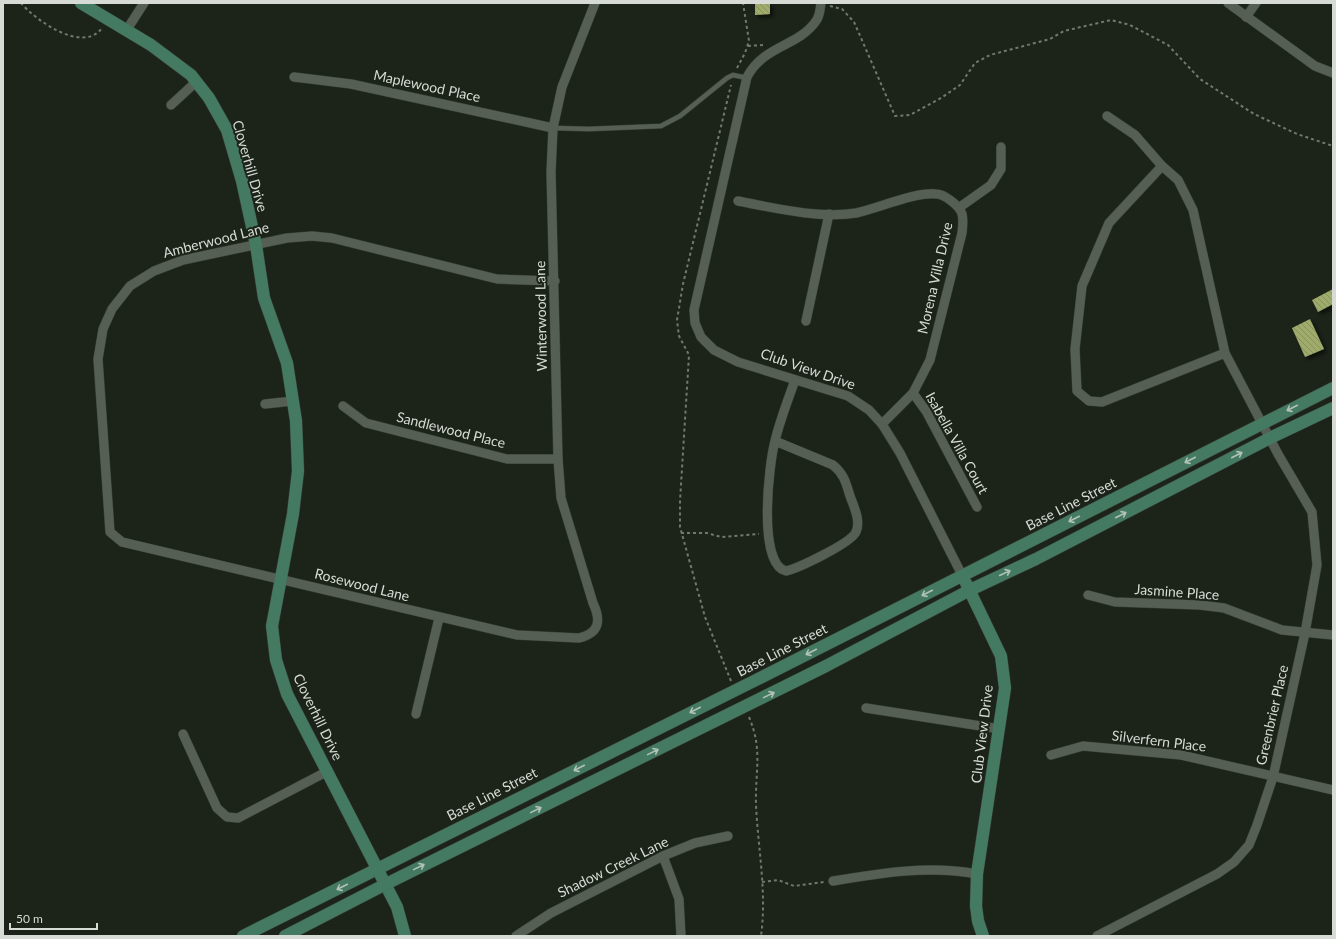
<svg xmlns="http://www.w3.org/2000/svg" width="1336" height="939" font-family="Lato,sans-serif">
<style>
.building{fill:url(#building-back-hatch);filter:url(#shadow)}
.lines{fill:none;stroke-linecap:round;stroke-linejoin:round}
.lane-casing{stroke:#383e37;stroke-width:5.5}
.street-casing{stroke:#383e37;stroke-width:10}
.secondary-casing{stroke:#383e37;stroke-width:13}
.path{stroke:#717870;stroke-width:2;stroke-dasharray:3 3;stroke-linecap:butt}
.lane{stroke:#565f54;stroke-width:4.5}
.street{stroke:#565f54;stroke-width:9}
.secondary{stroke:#447962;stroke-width:12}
.oneway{stroke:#b2c2b8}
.labels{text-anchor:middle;stroke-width:4;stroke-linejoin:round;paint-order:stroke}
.street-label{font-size:14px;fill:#d6dbd5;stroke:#1c241a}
</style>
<defs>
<pattern id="building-back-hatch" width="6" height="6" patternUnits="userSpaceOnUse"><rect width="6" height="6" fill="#9eab6b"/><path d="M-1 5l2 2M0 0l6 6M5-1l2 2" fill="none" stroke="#869160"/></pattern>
<filter id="shadow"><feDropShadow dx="3" dy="3" stdDeviation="2" flood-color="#0009"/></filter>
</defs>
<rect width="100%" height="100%" fill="#1c241a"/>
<g class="building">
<path d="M 755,3 L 770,3 L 770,14 L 755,15 Z"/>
<path d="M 1333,289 L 1333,304 L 1318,312 L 1312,300 Z"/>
<path d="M 1310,319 L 1324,349 L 1305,357 L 1292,328 Z"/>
</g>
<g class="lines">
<defs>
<path id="lane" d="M 553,128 L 589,129 L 661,126 L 680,116 L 727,78 L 733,75 L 747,78"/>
<g id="street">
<path d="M 821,3 C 820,9 820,16 816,21 C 798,47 764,45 747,77 L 694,310 L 695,323 L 701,337 L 714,350 L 738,362 L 848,396 L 869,410 L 882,424 L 900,453 L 962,575"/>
<path d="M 1228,3 L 1315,66 L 1333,73"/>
<path d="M 1246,17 L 1256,3"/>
<path d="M 126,31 L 144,3"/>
<path d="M 294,77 L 351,84 L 553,128"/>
<path d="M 171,105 L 196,82"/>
<path d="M 1162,166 L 1109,223 L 1082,286 L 1075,349 L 1077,391 L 1089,401 L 1102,402 L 1225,353"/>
<path d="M 738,201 C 774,208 819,219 856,213 C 879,208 914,192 936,194 C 940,194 946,197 950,200 C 964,210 964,216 962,233 L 930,360 L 913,393 L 882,424"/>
<path d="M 960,207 L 991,185 L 1001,169 L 1001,147"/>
<path d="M 555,281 L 497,279 L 332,238 L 312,236 L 287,238 L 183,260 L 154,271 L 130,286 L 112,309 L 103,329 L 98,359 L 110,532 L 122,542 L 517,635 L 579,638 C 600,633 601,620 593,603 L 561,498 L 558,459 L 551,172 L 553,128 L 562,87 L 595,3"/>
<path d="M 806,321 L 829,214"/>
<path d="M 913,393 L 926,411 L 977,507"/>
<path d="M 265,404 L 293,401"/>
<path d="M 343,406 L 366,423 L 507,459 L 558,459"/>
<path d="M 775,441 L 833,465 C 844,474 846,483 850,496 C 854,507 861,521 856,532 C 851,543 799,568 786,571 C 757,564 769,463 775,441 C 780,420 788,400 795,380"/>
<path d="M 1088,595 L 1115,602 L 1200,605 L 1224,608 L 1282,630 L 1333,635"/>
<path d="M 866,708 L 1000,729"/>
<path d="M 416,714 L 439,618"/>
<path d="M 183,734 L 217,808 L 227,817 L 238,818 L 328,771"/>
<path d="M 1051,755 L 1083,746 L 1181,755 L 1333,790"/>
<path d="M 663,856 L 679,899 L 681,936"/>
<path d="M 833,881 C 881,873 929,865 977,874"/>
<path d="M 516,936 L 551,913 L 663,856 L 695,843 L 728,836"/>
<path d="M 1097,936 L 1217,874 L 1234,862 L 1249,845 L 1257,825 L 1273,777 L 1305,633 L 1317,565 L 1312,512 L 1278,454 L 1225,353 L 1193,210 L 1178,180 L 1162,166 L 1135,135 L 1107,116"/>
</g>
<g id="secondary">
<path d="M 81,3 L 151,45 L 191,75 L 209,98 L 227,130 L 242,181 L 256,245 L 264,298 L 287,363 L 296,421 L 298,471 L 293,514 L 272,626 L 276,660 L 287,694 L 397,907 L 405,936"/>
<path d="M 966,583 L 1001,656 L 1005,688 L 977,874 L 976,906 L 978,921 L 983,936"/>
<path d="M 243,936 L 754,681 L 1333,388"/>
<path d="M 285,936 L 384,885 L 826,666 L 970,590 L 1036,559 L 1270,438 L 1333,408"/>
</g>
</defs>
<use href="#lane" class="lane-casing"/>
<use href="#street" class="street-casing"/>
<use href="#secondary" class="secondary-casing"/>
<g class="path">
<path d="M 21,3 C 35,20 83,54 102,28"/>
<path d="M 830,6 L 842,9 L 854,22 L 895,116 L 910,115 L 941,98 L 960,85 L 975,63 L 990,55 L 1050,39 L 1064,31 L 1111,20 L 1130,25 L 1168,45 L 1200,79 L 1254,114 L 1297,134 L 1333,146"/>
<path d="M 748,46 L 763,45"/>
<path d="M 737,68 L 745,53 L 749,41 L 743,3"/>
<path d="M 681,533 L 707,533 L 721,537 L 759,534"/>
<path d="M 731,681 L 705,617 L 680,527 L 680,501 L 689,355 L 679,336 L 677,320 L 683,284 L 731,85"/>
<path d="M 749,717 C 763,750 755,771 756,805 C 758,849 767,892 761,936"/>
<path d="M 762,882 L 778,880 L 794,886 L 824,882"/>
</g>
<use href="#lane" class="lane"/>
<use href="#street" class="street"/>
<use href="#secondary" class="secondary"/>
</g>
<defs><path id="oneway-shaft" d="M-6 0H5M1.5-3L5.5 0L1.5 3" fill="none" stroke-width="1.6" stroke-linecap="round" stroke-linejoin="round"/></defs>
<g class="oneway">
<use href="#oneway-shaft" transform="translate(1292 408) rotate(153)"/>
<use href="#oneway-shaft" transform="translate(1237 455) rotate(-27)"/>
<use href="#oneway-shaft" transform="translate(1190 460) rotate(153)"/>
<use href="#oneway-shaft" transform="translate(1121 515) rotate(-27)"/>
<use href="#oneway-shaft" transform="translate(1074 519) rotate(153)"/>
<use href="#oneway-shaft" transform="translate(1005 573) rotate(-25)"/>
<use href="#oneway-shaft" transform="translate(927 593) rotate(153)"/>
<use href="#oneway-shaft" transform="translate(811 652) rotate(153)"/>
<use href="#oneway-shaft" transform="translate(769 695) rotate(-26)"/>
<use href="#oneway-shaft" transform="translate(695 710) rotate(153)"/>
<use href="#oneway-shaft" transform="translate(653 752) rotate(-26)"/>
<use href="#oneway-shaft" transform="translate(579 768) rotate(153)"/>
<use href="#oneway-shaft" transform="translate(536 810) rotate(-26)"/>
<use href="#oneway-shaft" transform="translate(419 867) rotate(-26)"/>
<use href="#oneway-shaft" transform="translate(342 887) rotate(153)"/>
</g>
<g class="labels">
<g class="street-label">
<text transform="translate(427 86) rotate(12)" y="5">Maplewood Place</text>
<text transform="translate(250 166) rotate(74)" y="5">Cloverhill Drive</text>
<text transform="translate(216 240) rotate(-14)" y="5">Amberwood Lane</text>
<text transform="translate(935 278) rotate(-77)" y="5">Morena Villa Drive</text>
<text transform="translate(541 316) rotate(-91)" y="5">Winterwood Lane</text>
<text transform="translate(808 369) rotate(19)" y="5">Club View Drive</text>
<text transform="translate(451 430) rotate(14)" y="5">Sandlewood Place</text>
<text transform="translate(957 443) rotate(61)" y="5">Isabella Villa Court</text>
<text transform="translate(1071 504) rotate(-27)" y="5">Base Line Street</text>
<text transform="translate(362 585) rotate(14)" y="5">Rosewood Lane</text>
<text transform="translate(1177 592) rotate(4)" y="5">Jasmine Place</text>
<text transform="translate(782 650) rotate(-27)" y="5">Base Line Street</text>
<text transform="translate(1272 715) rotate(-77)" y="5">Greenbrier Place</text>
<text transform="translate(318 717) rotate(64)" y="5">Cloverhill Drive</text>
<text transform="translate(982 734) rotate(-83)" y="5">Club View Drive</text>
<text transform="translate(1159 741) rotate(7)" y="5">Silverfern Place</text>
<text transform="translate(492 794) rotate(-27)" y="5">Base Line Street</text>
<text transform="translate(613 867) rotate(-26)" y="5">Shadow Creek Lane</text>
</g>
</g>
<rect width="1336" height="939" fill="none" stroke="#d6dbd5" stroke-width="8"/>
<path d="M10 923v6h87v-6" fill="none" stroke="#d6dbd5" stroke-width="2"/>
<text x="16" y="923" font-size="12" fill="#d6dbd5" stroke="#1c241a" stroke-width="3" paint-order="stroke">50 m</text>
</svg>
